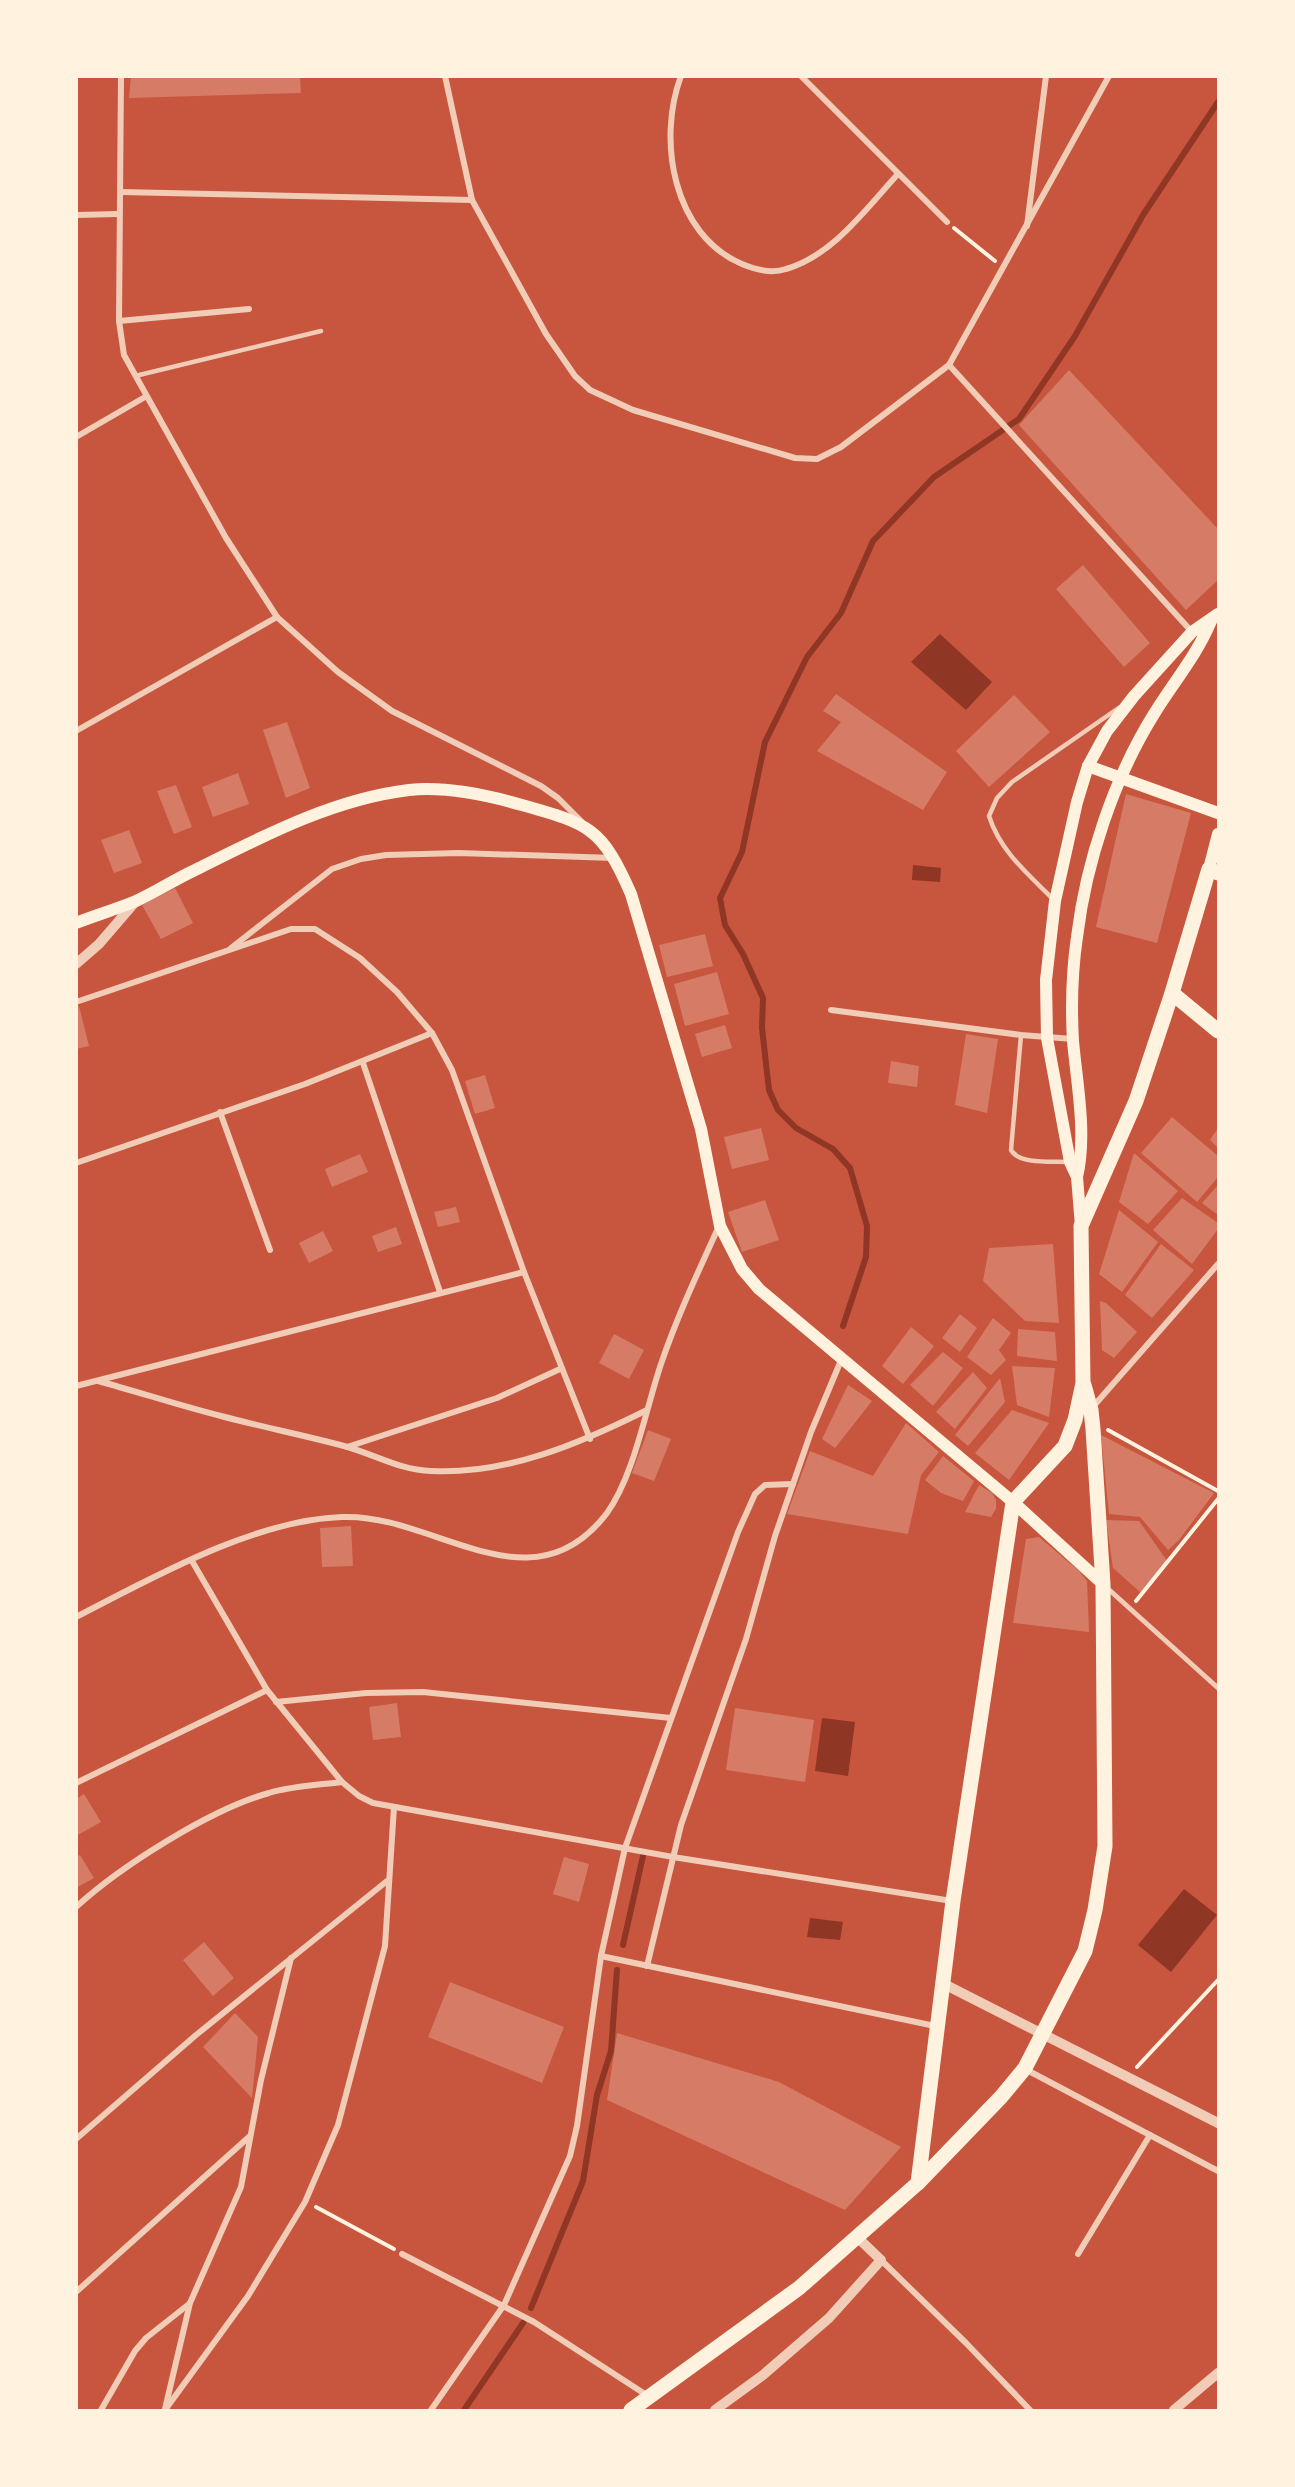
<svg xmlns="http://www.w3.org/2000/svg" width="1295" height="2487" font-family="'PT Sans',sans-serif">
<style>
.water{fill:#8f3625}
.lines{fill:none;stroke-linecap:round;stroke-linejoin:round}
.stream{stroke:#8f3625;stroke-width:6}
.building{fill:#d67c66}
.path{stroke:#fff3e0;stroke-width:4}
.service{stroke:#f1ccb7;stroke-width:4.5}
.pedestrian{stroke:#f1ccb7;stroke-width:5}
.minor{stroke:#f1ccb7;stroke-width:6}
.tertiary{stroke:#f1ccb7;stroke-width:10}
.secondary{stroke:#fff3e0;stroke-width:12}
.primary{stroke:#fff3e0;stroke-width:15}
</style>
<rect width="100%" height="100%" fill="#c8553d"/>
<g class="water">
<path d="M 940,634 L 992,682 L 966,710 L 911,662 Z"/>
<path d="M 913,865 L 941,868 L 940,882 L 912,880 Z"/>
<path d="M 822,1718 L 855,1722 L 848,1776 L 815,1771 Z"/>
<path d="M 1184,1889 L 1217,1915 L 1171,1972 L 1138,1945 Z"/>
<path d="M 810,1918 L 843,1922 L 840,1940 L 807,1937 Z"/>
</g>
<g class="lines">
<g class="stream">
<path d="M 843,1326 L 866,1257 L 867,1226 L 850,1168 L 833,1149 L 796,1128 L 778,1110 L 769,1090 L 762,1028 L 763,998 L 743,954 L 725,925 L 720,898 L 742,852 L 765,742 L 807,657 L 841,613 L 873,541 L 934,477 L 1019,419 L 1075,336 L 1143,215 L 1218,102"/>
<path d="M 623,1945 L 643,1856"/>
<path d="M 531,2308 L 583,2181 L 597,2095 L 611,2051 L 617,1970"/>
<path d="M 464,2410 L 523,2323"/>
</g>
</g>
<g class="building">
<path d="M 131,76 L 300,76 L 301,93 L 129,98 Z"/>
<path d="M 1069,370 L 1218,529 L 1218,580 L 1186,610 L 1019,425 Z"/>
<path d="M 1083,565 L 1150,643 L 1124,667 L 1056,589 Z"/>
<path d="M 836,694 L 947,772 L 923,810 L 817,751 L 841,722 L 823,711 Z"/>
<path d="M 1014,695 L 1050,732 L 989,787 L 956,751 Z"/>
<path d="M 287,722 L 310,788 L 286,798 L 263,730 Z"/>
<path d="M 238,773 L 249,804 L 213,817 L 202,787 Z"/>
<path d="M 176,785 L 192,827 L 174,834 L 157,791 Z"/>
<path d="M 1126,794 L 1191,813 L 1157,943 L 1096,927 Z"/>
<path d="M 129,830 L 142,863 L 114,873 L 101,840 Z"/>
<path d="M 175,888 L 193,923 L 161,939 L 142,905 Z"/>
<path d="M 705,934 L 713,966 L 667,977 L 659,945 Z"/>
<path d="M 717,972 L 729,1014 L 685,1026 L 674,984 Z"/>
<path d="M 79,1006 L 89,1046 L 76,1049 L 76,1007 Z"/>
<path d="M 725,1025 L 732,1048 L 702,1057 L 695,1034 Z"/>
<path d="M 966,1034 L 998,1039 L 987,1113 L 955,1105 Z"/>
<path d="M 891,1061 L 919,1066 L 917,1087 L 888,1083 Z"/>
<path d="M 485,1075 L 495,1108 L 475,1114 L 465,1081 Z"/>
<path d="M 1172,1117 L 1218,1156 L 1218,1177 L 1197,1202 L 1141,1153 Z"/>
<path d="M 761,1128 L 769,1160 L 732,1169 L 724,1137 Z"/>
<path d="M 1218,1128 L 1218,1148 L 1210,1140 Z"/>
<path d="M 1134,1153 L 1178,1191 L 1148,1224 L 1119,1202 Z"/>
<path d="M 360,1154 L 368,1172 L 332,1187 L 325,1169 Z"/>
<path d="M 1218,1185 L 1218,1215 L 1202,1203 Z"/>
<path d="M 1182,1198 L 1218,1223 L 1218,1229 L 1192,1264 L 1153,1230 Z"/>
<path d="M 765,1200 L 779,1240 L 742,1252 L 728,1212 Z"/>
<path d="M 456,1207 L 460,1222 L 438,1227 L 434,1212 Z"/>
<path d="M 1119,1210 L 1158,1242 L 1122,1292 L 1099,1274 Z"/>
<path d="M 396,1227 L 402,1244 L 378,1252 L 372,1236 Z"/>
<path d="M 323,1231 L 333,1251 L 309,1263 L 299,1243 Z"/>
<path d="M 1053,1244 L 1059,1323 L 1025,1321 L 983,1281 L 989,1248 Z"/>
<path d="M 1161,1244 L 1194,1270 L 1152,1318 L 1125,1295 Z"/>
<path d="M 1100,1301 L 1106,1303 L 1137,1332 L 1114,1358 L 1102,1350 Z"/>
<path d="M 960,1314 L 977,1328 L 960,1352 L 942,1338 Z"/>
<path d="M 993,1318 L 1011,1333 L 999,1350 L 1006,1360 L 991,1375 L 967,1357 Z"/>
<path d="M 911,1327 L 934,1346 L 903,1384 L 882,1366 Z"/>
<path d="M 1018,1329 L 1055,1332 L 1057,1361 L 1017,1356 Z"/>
<path d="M 614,1334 L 644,1350 L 629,1379 L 599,1363 Z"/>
<path d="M 943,1352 L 963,1368 L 933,1406 L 910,1385 Z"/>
<path d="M 1012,1366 L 1055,1368 L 1049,1417 L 1017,1405 Z"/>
<path d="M 973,1372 L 987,1388 L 955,1429 L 936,1412 Z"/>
<path d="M 1000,1378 L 1005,1402 L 968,1446 L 955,1435 Z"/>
<path d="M 848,1385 L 872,1401 L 835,1448 L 822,1439 Z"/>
<path d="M 1012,1410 L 1049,1423 L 1009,1480 L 975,1453 Z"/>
<path d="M 906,1423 L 939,1452 L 921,1475 L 908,1534 L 787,1514 L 810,1451 L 873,1476 Z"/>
<path d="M 648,1430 L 671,1439 L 654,1481 L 632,1473 Z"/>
<path d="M 1101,1435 L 1214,1493 L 1179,1540 L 1168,1550 L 1140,1517 L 1109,1514 Z"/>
<path d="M 943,1456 L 974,1481 L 963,1501 L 941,1493 L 925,1480 Z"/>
<path d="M 979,1485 L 992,1493 L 996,1500 L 996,1509 L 991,1517 L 965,1512 Z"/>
<path d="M 1106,1520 L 1139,1521 L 1168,1562 L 1140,1592 L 1113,1568 Z"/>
<path d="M 351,1526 L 353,1566 L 322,1567 L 320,1528 Z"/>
<path d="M 1039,1537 L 1079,1571 L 1087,1581 L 1089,1632 L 1013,1623 L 1026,1539 Z"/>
<path d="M 397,1703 L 401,1737 L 373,1740 L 369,1707 Z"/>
<path d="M 735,1708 L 814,1720 L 805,1782 L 726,1770 Z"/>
<path d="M 84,1794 L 101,1822 L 76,1836 L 76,1799 Z"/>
<path d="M 80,1855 L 94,1878 L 76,1888 L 76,1857 Z"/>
<path d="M 564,1857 L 589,1864 L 579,1902 L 553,1894 Z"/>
<path d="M 204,1942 L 234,1978 L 213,1996 L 183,1960 Z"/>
<path d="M 450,1982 L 564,2027 L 542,2083 L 428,2037 Z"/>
<path d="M 235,2013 L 258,2037 L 252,2098 L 203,2047 Z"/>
<path d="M 617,2033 L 779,2082 L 901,2147 L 845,2210 L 607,2100 Z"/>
</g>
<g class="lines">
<g class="path">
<path d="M 954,228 L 995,261"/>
<path d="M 1108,1430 L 1218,1491"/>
<path d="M 1136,1601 L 1218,1499"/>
<path d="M 1137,2067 L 1218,1980"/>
<path d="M 316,2207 L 394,2249"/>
</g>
<g class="service">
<path d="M 135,376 L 321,331"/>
<path d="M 1053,899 C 1028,874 1000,851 989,816 L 997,798 L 1012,782 L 1120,707"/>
<path d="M 1021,1035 L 1011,1150 C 1020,1165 1052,1161 1069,1162"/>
</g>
<path class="pedestrian" d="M 1106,1587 L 1218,1688"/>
<g class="minor">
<path d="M 121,76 L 119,321 L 124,355 L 226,538 L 277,617 L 338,672 L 392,711 L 541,786 L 558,798 L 582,822"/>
<path d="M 445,76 L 472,200 L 546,334 L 575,376 L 590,390 L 633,410 L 795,458 L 817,459 L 841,447 L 949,365 L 1109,76"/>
<path d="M 681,76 C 657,140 673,235 742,264 C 756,270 771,274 786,269 C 832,256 866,209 897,175"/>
<path d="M 801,76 L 947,222"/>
<path d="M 121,192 L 472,200"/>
<path d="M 76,215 L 118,214"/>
<path d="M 1027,226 L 1046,76"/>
<path d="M 119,321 L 249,309"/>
<path d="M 949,365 L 1193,633"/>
<path d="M 76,437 L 145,397"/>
<path d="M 76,731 L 277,617"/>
<path d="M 231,948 L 332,869 L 361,859 L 386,855 L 459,853 L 614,858"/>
<path d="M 76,1002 L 291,929 L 315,929 L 360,958 L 397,992 L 432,1033 L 452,1070 L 524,1272 L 590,1439"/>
<path d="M 831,1010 L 1021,1035 L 1073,1039"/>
<path d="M 363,1063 L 440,1292"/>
<path d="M 220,1112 L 270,1250"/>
<path d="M 76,1163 L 305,1084 L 432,1033"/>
<path d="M 98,1381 C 139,1392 180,1406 221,1416 C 262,1427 303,1435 344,1446 C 374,1454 399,1470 431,1471 C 507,1475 581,1443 647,1410"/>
<path d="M 76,1386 L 524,1272"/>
<path d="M 1091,1409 L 1218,1264"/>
<path d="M 347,1447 L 497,1398 L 560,1369"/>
<path d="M 192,1561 L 267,1690 L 342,1782 L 359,1796 L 373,1803 L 673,1857 L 952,1901"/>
<path d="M 76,1617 C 154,1577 254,1520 342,1517 C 434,1513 531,1613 607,1513 C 634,1476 646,1408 661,1364 C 677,1317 698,1272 719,1226"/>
<path d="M 276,1702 L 366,1693 L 423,1692 L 671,1718"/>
<path d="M 76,1783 L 267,1690"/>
<path d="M 76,1907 C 121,1866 211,1809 269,1793 C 292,1786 318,1785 342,1782"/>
<path d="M 601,1956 L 935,2026"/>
<path d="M 647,1966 L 681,1825 L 746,1639 L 775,1536 L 811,1432 L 842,1358"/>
<path d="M 1025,2069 L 1218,2171"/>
<path d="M 76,2139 L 196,2035 L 387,1881"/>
<path d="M 402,2254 L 534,2322 L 648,2396"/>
<path d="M 1078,2254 L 1150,2135"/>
<path d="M 881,2260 L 966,2343 L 1030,2410"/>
<path d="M 76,2292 L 250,2136"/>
<path d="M 165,2409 L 190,2303 L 241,2187 L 261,2080 L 291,1958"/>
<path d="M 101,2410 L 135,2351 L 146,2338 L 189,2304"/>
<path d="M 165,2410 L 248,2296 L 305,2202 L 338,2125 L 385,1946 L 394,1807"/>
<path d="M 431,2410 L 504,2305 L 570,2156 L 577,2126 L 601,1956 L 625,1848 L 738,1532 L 755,1494 L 765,1485 L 793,1484"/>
</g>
<g class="tertiary">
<path d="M 76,964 L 99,944 L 136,901"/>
<path d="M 942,1983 L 1218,2123"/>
<path d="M 715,2410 L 763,2375 L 829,2318 L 881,2260 L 857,2237"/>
<path d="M 1174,2410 L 1218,2373"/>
</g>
<g class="secondary">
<path d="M 1088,766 L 1218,813"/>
<path d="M 1209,869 L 1218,834"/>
<path d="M 76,923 C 96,915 117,909 136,901 C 156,892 174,880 193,871 C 261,837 333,799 409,790 C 446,786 487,795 522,805 C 590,824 602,828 631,894 L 701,1129 L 720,1226 L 742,1269 L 759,1289 L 1013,1502 L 1103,1584"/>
<path d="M 1077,1177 C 1087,1134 1077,1085 1073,1041 C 1071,1006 1072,971 1077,937 C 1086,862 1114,778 1154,714 C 1173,683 1197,655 1211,621"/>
<path d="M 1081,1226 L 1077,1177 L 1070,1162 L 1047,1038 L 1046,980 L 1055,901 L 1077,802 L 1088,766 L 1107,731 L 1134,696 L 1192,632 L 1218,614"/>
</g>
<g class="primary">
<path d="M 1172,993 L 1218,1031"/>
<path d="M 918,2183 L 953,1901 L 1013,1502 L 1065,1446 L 1075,1420 L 1083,1383 L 1081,1226 L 1136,1101 L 1172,993 L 1209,869 L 1218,873"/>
<path d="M 631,2410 L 799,2288 L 918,2183 L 1001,2097 L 1025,2068 L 1085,1951 L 1095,1910 L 1105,1846 L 1103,1584 L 1093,1429 L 1091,1410 L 1084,1385"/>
</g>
</g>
<rect width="1295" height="2487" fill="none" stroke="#fff3e0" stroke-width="156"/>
</svg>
